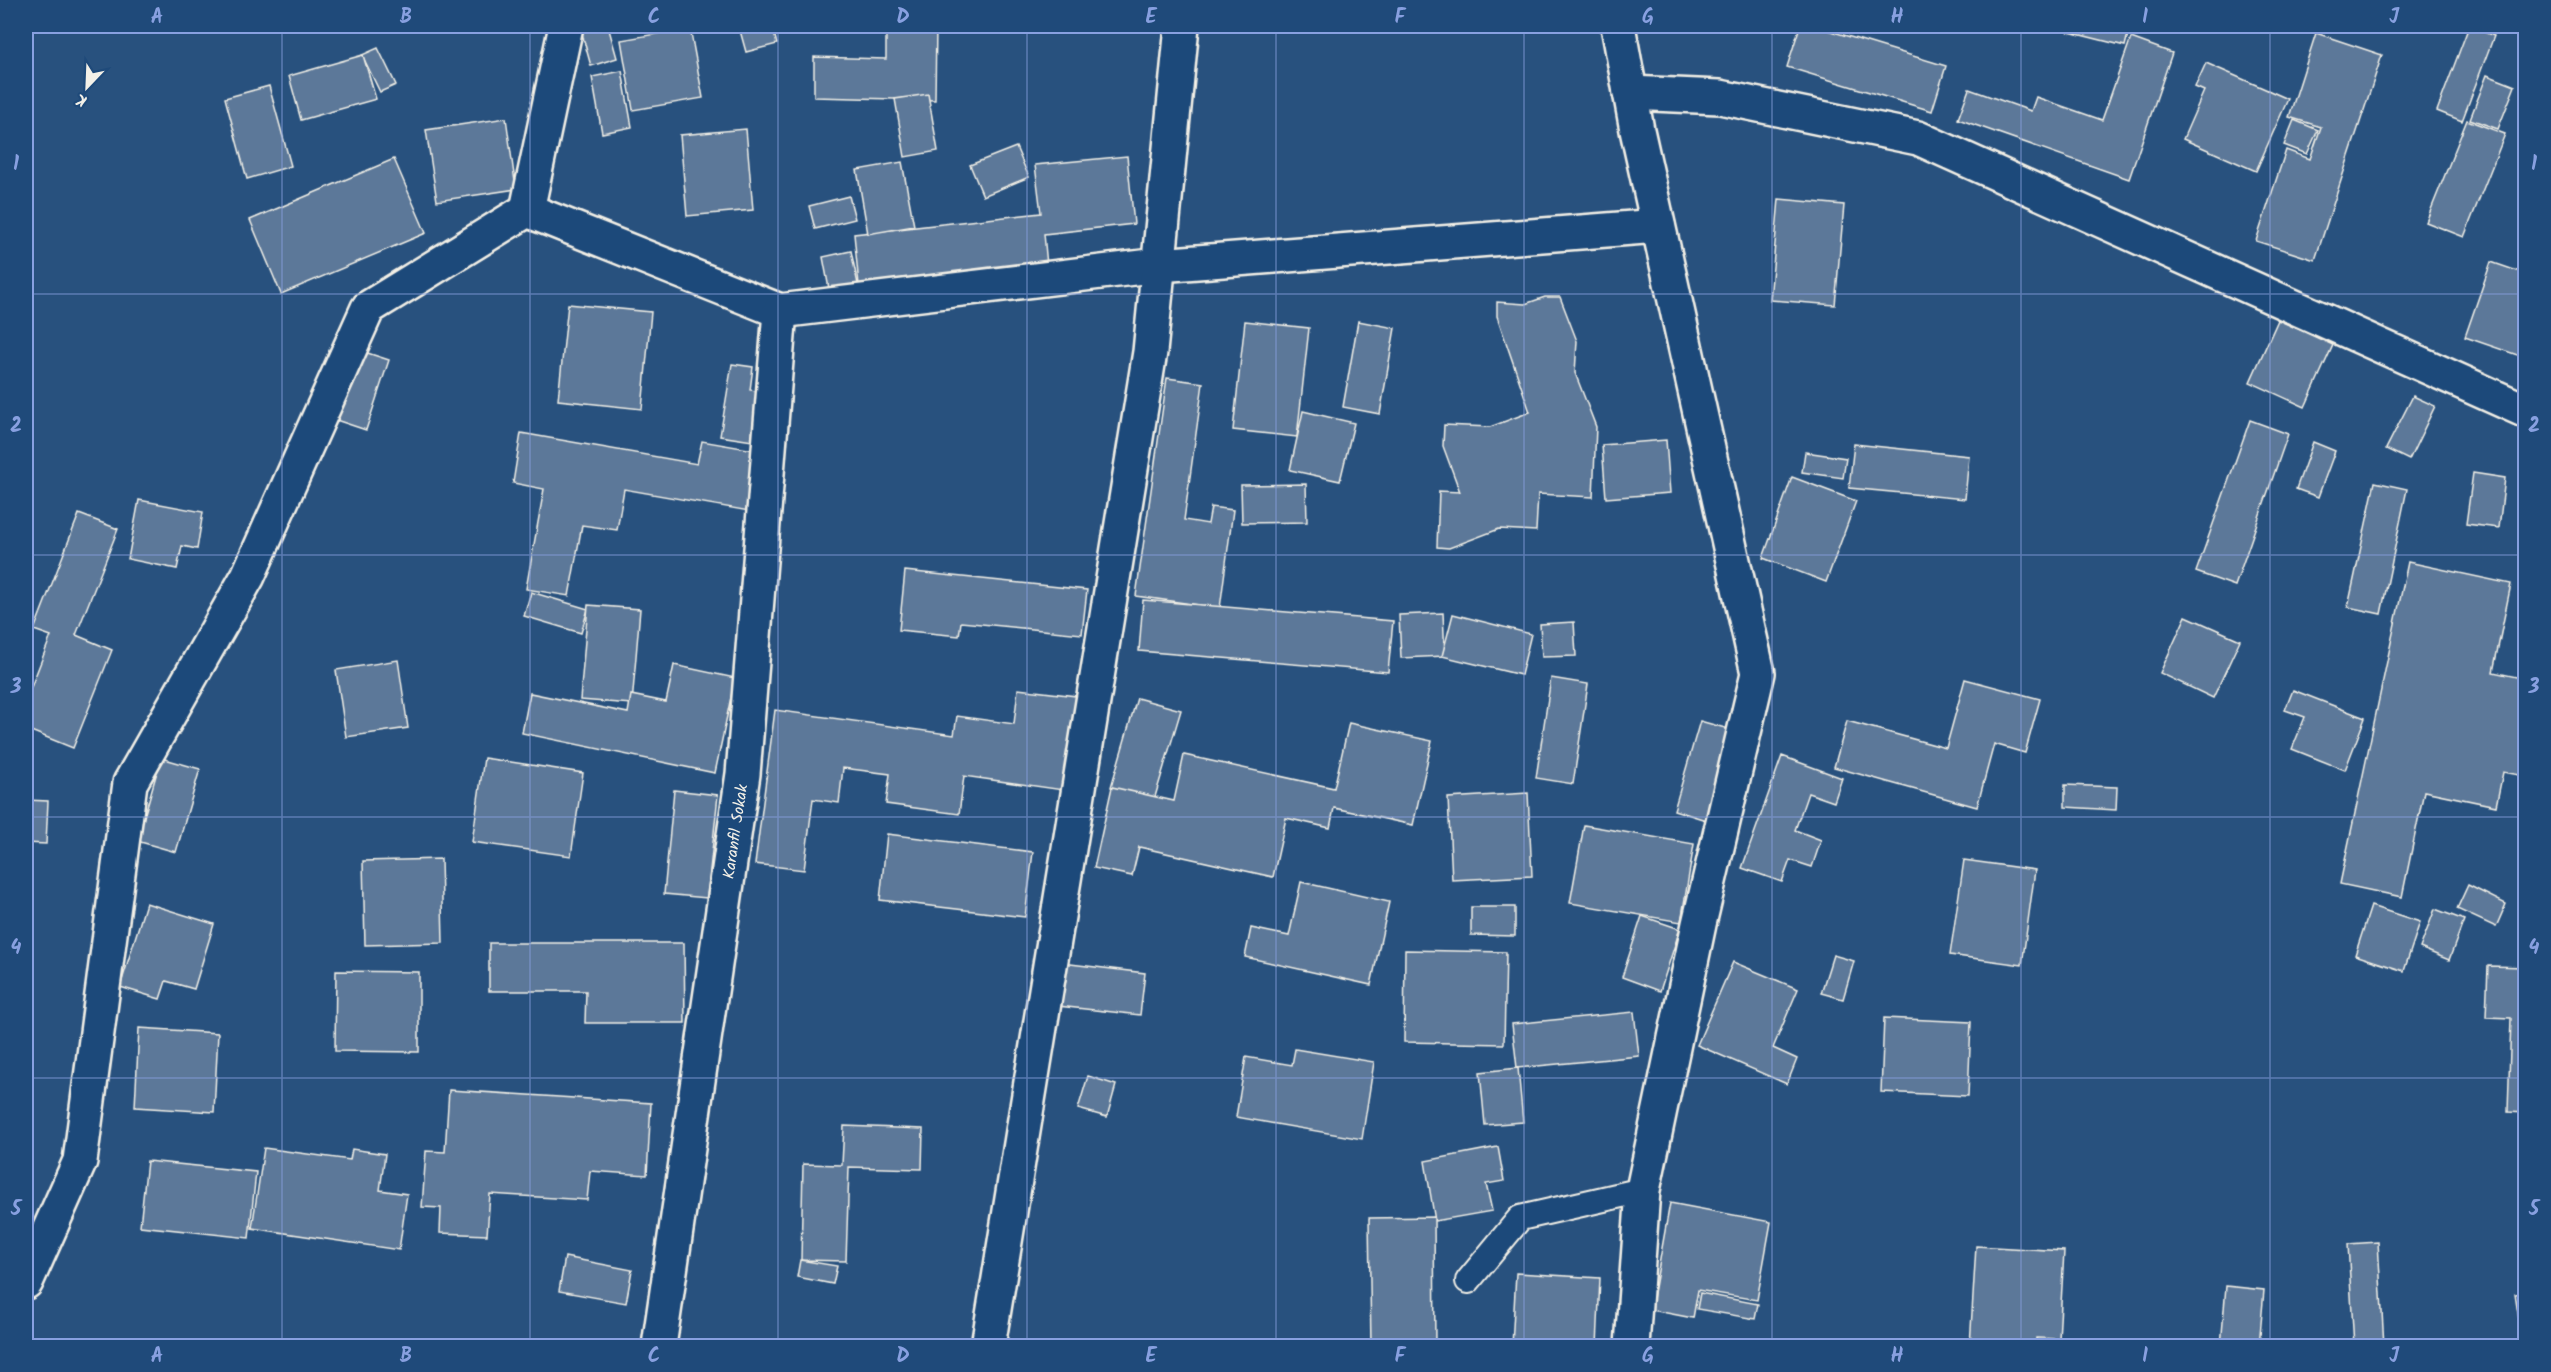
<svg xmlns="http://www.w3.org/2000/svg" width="2551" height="1372" font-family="Kalam,sans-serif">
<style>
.building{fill:#5b7899;stroke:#f4f1e8;stroke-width:1.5}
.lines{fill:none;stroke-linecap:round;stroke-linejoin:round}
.lane-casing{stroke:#f4f1e8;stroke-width:28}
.street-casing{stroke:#f4f1e8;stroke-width:38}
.secondary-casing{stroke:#f4f1e8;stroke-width:38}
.lane{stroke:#1f4a7a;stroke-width:24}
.street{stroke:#1f4a7a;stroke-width:33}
.secondary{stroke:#1f4a7a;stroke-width:33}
.grid{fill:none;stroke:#88a0e0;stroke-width:1.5;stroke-opacity:0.55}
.labels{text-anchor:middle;stroke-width:5;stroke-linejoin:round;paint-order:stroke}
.street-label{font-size:16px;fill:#f4f1e8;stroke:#1f4a7a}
.neatline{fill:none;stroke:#88a0e0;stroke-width:2}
.grid-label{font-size:20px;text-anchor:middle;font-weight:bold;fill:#88a0e0}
</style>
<rect width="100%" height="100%" fill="#28517e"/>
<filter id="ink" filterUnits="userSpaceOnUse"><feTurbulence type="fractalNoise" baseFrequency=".0167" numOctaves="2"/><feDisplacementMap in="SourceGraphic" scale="12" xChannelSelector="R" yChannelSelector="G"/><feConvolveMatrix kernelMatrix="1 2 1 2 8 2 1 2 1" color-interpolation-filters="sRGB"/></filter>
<g filter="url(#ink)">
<g class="building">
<path d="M 597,26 L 608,26 L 617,58 L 591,66 L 581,30 Z"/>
<path d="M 742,26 L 772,26 L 777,44 L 746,52 L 739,27 Z"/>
<path d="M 886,26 L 936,26 L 935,100 L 814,97 L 814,57 L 886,59 Z"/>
<path d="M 1800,26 L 1814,26 L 1946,66 L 1932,111 L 1787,67 Z"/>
<path d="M 2045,26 L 2130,26 L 2125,46 Z"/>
<path d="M 2469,26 L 2494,36 L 2462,121 L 2437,111 Z"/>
<path d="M 690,28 L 703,98 L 633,110 L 621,40 Z"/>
<path d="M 2316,33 L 2382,55 L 2315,260 L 2256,241 L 2286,150 L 2310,159 L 2321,127 L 2289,117 Z"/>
<path d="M 2131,38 L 2172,53 L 2129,179 L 1958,119 L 1969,89 L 2031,111 L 2036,97 L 2102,120 Z"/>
<path d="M 378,48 L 396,85 L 380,92 L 362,55 Z"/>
<path d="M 363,55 L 376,99 L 301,120 L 289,76 Z"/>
<path d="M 2206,63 L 2288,99 L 2256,171 L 2183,139 L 2204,91 L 2195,87 Z"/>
<path d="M 622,71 L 632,127 L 602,133 L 592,77 Z"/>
<path d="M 2487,75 L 2515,86 L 2498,129 L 2470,119 Z"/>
<path d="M 269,86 L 291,166 L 247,179 L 225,98 Z"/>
<path d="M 928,94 L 938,151 L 905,157 L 895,99 Z"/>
<path d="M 506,118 L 516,189 L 437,201 L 426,130 Z"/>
<path d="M 2294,120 L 2318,130 L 2307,154 L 2284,145 Z"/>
<path d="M 2467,120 L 2505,134 L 2464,237 L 2426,222 Z"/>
<path d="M 746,129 L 753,210 L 687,216 L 680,135 Z"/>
<path d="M 1016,147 L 1029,177 L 983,196 L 970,165 Z"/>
<path d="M 1127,156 L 1134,224 L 1044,234 L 1047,265 L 859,285 L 854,234 L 1041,213 L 1035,165 Z"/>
<path d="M 394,159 L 426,233 L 281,294 L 250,220 Z"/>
<path d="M 902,162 L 914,226 L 868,234 L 857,170 Z"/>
<path d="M 849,196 L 855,219 L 815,229 L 809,206 Z"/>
<path d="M 1779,199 L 1844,205 L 1835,305 L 1770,300 Z"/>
<path d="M 851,251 L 859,289 L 830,294 L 823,257 Z"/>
<path d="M 2491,262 L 2526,274 L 2526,358 L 2465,337 Z"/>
<path d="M 1545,297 L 1560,297 L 1577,341 L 1575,373 L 1596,427 L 1593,497 L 1538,494 L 1536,531 L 1499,529 L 1449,548 L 1437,547 L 1439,491 L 1460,492 L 1443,446 L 1444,425 L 1490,427 L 1530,412 L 1497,316 L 1497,302 L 1525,304 Z"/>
<path d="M 568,304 L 651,312 L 642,409 L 558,400 Z"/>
<path d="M 2278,320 L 2333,345 L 2305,407 L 2250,382 Z"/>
<path d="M 1245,321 L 1309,328 L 1297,437 L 1233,430 Z"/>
<path d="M 1358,321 L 1395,328 L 1380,414 L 1343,407 Z"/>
<path d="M 349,347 L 389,360 L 366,430 L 327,417 Z"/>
<path d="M 732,364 L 753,367 L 750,390 L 767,393 L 759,442 L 720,436 Z"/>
<path d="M 1167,378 L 1203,383 L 1184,520 L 1208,524 L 1211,507 L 1233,510 L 1220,608 L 1136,596 Z"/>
<path d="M 2413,396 L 2435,406 L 2409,460 L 2386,449 Z"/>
<path d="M 1303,411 L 1354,423 L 1340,481 L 1290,470 Z"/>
<path d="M 2250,420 L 2288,434 L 2235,586 L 2196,572 Z"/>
<path d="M 521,433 L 697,464 L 702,441 L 760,451 L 749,511 L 624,489 L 617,530 L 582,525 L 569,596 L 526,589 L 544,489 L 513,483 Z"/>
<path d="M 1666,440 L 1670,493 L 1606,498 L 1602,445 Z"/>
<path d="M 2313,442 L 2335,451 L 2318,497 L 2296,489 Z"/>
<path d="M 1854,444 L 1969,456 L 1965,499 L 1849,488 Z"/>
<path d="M 1805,452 L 1846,458 L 1843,478 L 1802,472 Z"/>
<path d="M 2473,473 L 2505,478 L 2499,528 L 2466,524 Z"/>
<path d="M 1792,477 L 1856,501 L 1826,582 L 1763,558 Z"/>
<path d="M 2375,482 L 2407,489 L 2381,614 L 2348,607 Z"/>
<path d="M 1306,484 L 1307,522 L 1242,523 L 1241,485 Z"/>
<path d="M 139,500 L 203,512 L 197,549 L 182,546 L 177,569 L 128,559 Z"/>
<path d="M 79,514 L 118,529 L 76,635 L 112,650 L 73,748 L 26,729 L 26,700 L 51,636 L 34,630 Z"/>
<path d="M 2408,562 L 2511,584 L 2493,672 L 2526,679 L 2526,776 L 2503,772 L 2496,806 L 2424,791 L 2402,897 L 2340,884 Z"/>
<path d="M 905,571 L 1087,590 L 1082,634 L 961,622 L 959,636 L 899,630 Z"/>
<path d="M 531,592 L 588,609 L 581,633 L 524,616 Z"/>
<path d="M 1143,600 L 1393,621 L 1388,672 L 1139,651 Z"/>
<path d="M 588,605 L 640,609 L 632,704 L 580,700 Z"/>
<path d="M 1443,613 L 1445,656 L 1401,658 L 1399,615 Z"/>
<path d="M 1453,614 L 1531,634 L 1521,675 L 1442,656 Z"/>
<path d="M 2186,616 L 2240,640 L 2213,698 L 2160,673 Z"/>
<path d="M 1574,622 L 1576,656 L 1542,657 L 1540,624 Z"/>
<path d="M 398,660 L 408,728 L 346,737 L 336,670 Z"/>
<path d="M 674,665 L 735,678 L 715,773 L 522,733 L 530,693 L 628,713 L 631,695 L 666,702 Z"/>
<path d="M 1551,678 L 1588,684 L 1573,784 L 1536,778 Z"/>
<path d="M 1965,679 L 2040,699 L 2025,753 L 1994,744 L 1977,807 L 1834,767 L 1847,721 L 1946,748 Z"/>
<path d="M 1018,689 L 1076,696 L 1063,790 L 964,776 L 959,814 L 886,804 L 890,774 L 843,768 L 839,803 L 813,799 L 804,870 L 755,864 L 775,710 L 954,735 L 957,716 L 1014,724 Z"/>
<path d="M 2293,690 L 2365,718 L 2345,770 L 2292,749 L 2305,717 L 2285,710 Z"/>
<path d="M 1137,698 L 1181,710 L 1154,800 L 1111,787 Z"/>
<path d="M 1700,721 L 1736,731 L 1709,821 L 1674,810 Z"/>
<path d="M 1349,723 L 1432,741 L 1413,825 L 1334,808 L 1330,828 L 1286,818 L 1273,877 L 1139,847 L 1132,876 L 1094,868 L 1112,787 L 1174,801 L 1184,755 L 1334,788 Z"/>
<path d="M 1782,756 L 1842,778 L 1834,802 L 1808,793 L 1795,830 L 1821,840 L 1812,867 L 1790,860 L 1782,882 L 1742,868 Z"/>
<path d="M 161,758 L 200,769 L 176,852 L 137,841 Z"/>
<path d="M 484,758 L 583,773 L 571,856 L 472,842 Z"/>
<path d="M 2065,785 L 2117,787 L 2116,810 L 2065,807 Z"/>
<path d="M 674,790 L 718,795 L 707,898 L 664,894 Z"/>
<path d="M 1528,793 L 1532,876 L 1452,880 L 1448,798 Z"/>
<path d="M 26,800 L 48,801 L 46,844 L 26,843 Z"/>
<path d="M 1584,825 L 1694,844 L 1681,922 L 1570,903 Z"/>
<path d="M 887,834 L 1033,852 L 1025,917 L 880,900 Z"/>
<path d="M 441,859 L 443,943 L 365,945 L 363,861 Z"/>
<path d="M 1964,860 L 2035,870 L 2022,965 L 1950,955 Z"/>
<path d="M 1301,882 L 1389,902 L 1371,985 L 1245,957 L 1251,928 L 1289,936 Z"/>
<path d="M 2468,885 L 2506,904 L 2496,927 L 2457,909 Z"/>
<path d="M 146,903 L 214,924 L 194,989 L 166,981 L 160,999 L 120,987 Z"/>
<path d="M 2371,906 L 2420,922 L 2404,971 L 2355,955 Z"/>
<path d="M 1471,907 L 1515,907 L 1515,936 L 1471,935 Z"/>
<path d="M 2435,909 L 2464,920 L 2449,960 L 2420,948 Z"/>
<path d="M 1642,916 L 1680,929 L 1660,991 L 1622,977 Z"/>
<path d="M 489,943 L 684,943 L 685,1023 L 585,1023 L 586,991 L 489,991 Z"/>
<path d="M 1405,950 L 1506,952 L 1504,1044 L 1404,1042 Z"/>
<path d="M 1833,955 L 1854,961 L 1843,999 L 1821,993 Z"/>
<path d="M 1733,962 L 1798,989 L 1773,1048 L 1797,1059 L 1787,1084 L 1697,1045 Z"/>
<path d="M 1062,963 L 1145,973 L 1140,1015 L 1058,1006 Z"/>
<path d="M 2488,966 L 2526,967 L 2526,1113 L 2508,1112 L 2511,1018 L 2486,1017 Z"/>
<path d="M 336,971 L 419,972 L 419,1052 L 335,1051 Z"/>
<path d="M 1634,1012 L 1639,1056 L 1517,1068 L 1512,1024 Z"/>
<path d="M 1884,1018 L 1971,1022 L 1968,1096 L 1881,1092 Z"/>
<path d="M 139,1028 L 218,1033 L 214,1112 L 135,1107 Z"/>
<path d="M 1295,1049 L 1374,1062 L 1362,1139 L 1236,1117 L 1246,1057 L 1292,1065 Z"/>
<path d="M 1518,1068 L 1523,1122 L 1485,1125 L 1480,1072 Z"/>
<path d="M 1088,1076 L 1116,1085 L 1107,1117 L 1078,1109 Z"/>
<path d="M 449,1090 L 651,1103 L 647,1175 L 590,1171 L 587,1200 L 490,1194 L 487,1235 L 440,1233 L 441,1208 L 422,1207 L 426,1151 L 445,1152 Z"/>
<path d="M 844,1126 L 923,1129 L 922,1169 L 849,1167 L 846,1261 L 801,1260 L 803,1164 L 842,1165 Z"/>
<path d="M 1498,1147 L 1504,1181 L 1486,1184 L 1492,1211 L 1435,1221 L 1425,1161 Z"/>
<path d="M 264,1148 L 350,1160 L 352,1149 L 385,1154 L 380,1190 L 407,1194 L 399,1250 L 252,1228 Z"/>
<path d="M 147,1161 L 256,1172 L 249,1238 L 140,1226 Z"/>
<path d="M 1670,1203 L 1771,1222 L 1757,1300 L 1698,1290 L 1693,1318 L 1651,1310 Z"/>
<path d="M 1434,1217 L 1435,1346 L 1371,1346 L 1369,1218 Z"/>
<path d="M 2378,1242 L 2384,1346 L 2354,1346 L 2348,1244 Z"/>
<path d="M 1976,1246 L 2064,1251 L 2059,1339 L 2036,1338 L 2036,1346 L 1970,1346 Z"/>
<path d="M 565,1257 L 632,1270 L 626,1303 L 559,1291 Z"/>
<path d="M 800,1260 L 837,1266 L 833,1284 L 797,1277 Z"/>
<path d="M 1516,1273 L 1600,1278 L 1597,1346 L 1512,1346 Z"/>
<path d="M 2226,1286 L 2264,1290 L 2259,1346 L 2221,1346 Z"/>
<path d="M 2526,1292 L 2526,1346 L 2523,1346 L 2515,1294 Z"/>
<path d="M 1700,1293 L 1758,1304 L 1755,1319 L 1697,1309 Z"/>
</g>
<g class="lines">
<defs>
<path id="lane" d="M 1468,1281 L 1520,1218 L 1643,1190"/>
<g id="street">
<path d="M 1630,93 L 1720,97 L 1918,138 L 2526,411"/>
<path d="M 527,210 L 566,26"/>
<path d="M 26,1282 L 80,1161 L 130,783 L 248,576 L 368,308 L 527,210 L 780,311 L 1159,265 L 1658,226"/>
<path id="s1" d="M 659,1346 L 743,774 L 780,311"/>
<path d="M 988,1346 L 1150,352 L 1182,26"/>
</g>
<path id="secondary" d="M 1618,26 L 1637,130 L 1758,673 L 1699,924 L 1643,1190 L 1632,1346"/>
</defs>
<use href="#lane" class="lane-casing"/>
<use href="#street" class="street-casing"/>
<use href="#secondary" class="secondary-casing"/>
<use href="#lane" class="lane"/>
<use href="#street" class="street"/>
<use href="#secondary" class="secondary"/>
</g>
</g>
<path class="grid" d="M 282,26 L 282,1346M 530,26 L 530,1346M 778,26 L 778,1346M 1027,26 L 1027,1346M 1276,26 L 1276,1346M 1524,26 L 1524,1346M 1772,26 L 1772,1346M 2021,26 L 2021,1346M 2270,26 L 2270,1346M 26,294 L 2526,294M 26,555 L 2526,555M 26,817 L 2526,817M 26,1078 L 2526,1078"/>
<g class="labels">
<g class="street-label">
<text dy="6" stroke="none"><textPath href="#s1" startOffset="520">Karanfil Sokak</textPath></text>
</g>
</g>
<rect width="2551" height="1372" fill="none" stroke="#1f4a7a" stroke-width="66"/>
<g transform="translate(87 87) rotate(203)" stroke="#1f4a7a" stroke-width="4.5" paint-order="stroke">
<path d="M0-4.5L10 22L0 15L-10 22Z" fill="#f4f1e8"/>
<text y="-9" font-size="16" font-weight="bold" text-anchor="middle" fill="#f4f1e8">K</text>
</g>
<rect x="33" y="33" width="2485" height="1306" class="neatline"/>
<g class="grid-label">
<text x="157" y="23">A</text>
<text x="406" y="23">B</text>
<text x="654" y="23">C</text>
<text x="903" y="23">D</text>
<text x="1151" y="23">E</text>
<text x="1400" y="23">F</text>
<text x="1648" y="23">G</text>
<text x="1897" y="23">H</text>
<text x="2145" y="23">I</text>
<text x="2394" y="23">J</text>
<text x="16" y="170">1</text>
<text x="2534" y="170">1</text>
<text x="16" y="432">2</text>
<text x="2534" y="432">2</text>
<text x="16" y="693">3</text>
<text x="2534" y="693">3</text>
<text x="16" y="954">4</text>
<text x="2534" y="954">4</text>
<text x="16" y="1215">5</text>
<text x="2534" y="1215">5</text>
<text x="157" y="1362">A</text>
<text x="406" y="1362">B</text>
<text x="654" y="1362">C</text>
<text x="903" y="1362">D</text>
<text x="1151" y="1362">E</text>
<text x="1400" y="1362">F</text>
<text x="1648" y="1362">G</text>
<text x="1897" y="1362">H</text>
<text x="2145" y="1362">I</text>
<text x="2394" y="1362">J</text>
</g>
</svg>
